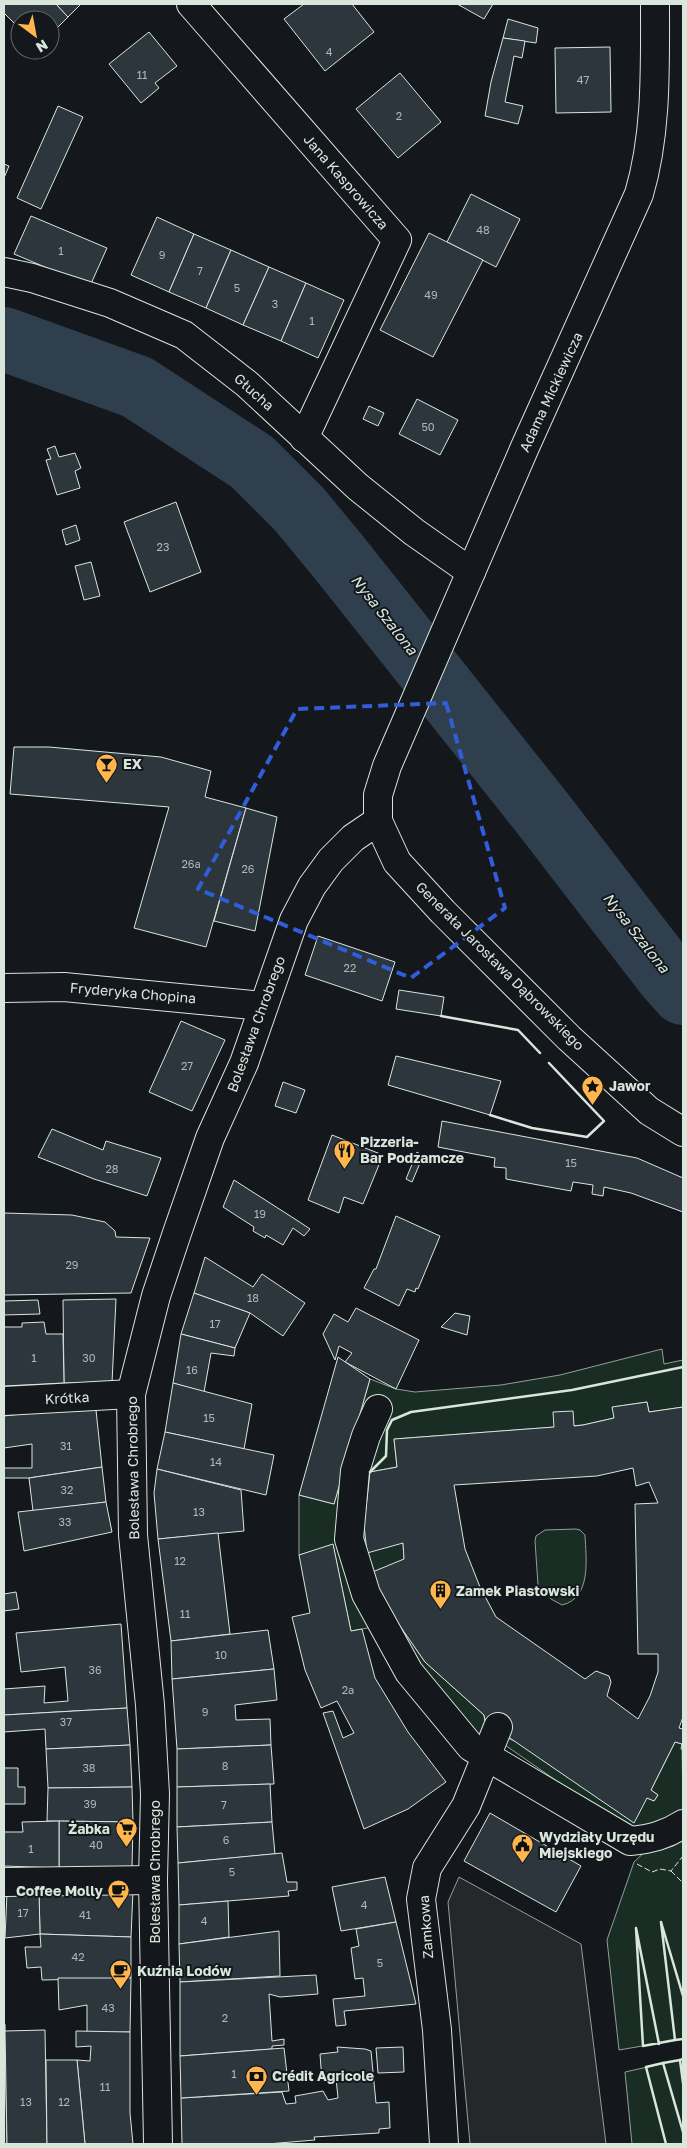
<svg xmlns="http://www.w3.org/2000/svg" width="687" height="2148" font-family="'Golos Text',sans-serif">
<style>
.green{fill:#1a2d24;stroke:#939e99}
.parking{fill:#24282b;stroke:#939e99}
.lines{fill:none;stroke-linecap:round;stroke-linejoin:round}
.river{stroke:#2f3f4d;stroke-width:64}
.building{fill:#2c363c;stroke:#d8e6dc;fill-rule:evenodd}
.minor-casing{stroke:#d8e6dc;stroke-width:30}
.major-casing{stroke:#d8e6dc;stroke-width:30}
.minor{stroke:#14181c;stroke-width:28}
.major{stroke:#14181c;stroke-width:28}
.fence{stroke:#d8e6dc;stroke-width:1;stroke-dasharray:6 2.5;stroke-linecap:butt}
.wall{stroke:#d8e6dc;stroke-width:2.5}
.marked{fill:none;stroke:#305dd8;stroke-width:4;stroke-dasharray:10 6;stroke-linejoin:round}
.labels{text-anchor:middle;stroke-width:4;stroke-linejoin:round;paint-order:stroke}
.number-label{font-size:11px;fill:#adbab4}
.street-label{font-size:14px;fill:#d8e6dc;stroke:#14181c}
.poi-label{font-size:14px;font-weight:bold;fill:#d8e6dc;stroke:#14181c;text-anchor:start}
.water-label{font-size:15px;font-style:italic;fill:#d8e6dc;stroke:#14181c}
</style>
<rect width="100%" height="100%" fill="#14181c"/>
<g class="green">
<path d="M 662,1349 L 664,1364 L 683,1360 L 683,1407 L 649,1412 L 647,1402 L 613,1407 L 614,1418 L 583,1425 L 394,1439 L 397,1467 L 370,1472 L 364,1525 L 403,1543 L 404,1559 L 379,1596 L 425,1662 L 484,1715 L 485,1721 L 478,1739 L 470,1740 L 375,1599 L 350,1483 L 379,1626 L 351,1631 L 333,1545 L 299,1555 L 299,1495 L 334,1504 L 370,1379 L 396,1389 L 415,1392 L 501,1385 L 560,1375 Z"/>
<path d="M 576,1529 L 580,1530 L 585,1535 C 586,1558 592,1598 562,1605 L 551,1599 L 538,1585 L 535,1541 L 536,1536 L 545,1530 Z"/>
<path d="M 505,1737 L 654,1801 L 658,1795 L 651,1790 L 675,1742 L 682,1744 L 683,1813 L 632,1833 L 502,1743 Z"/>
<path d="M 683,1833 L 683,2039 L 619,2050 L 607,1940 L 634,1862 L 649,1848 Z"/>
<path d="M 683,2059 L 683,2144 L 632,2144 L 625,2072 Z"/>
</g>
<path class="parking" d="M 459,1877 L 581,1944 L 606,2144 L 470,2144 L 448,1902 Z"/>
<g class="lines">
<path class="river" d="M 4,339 L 137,387 L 252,462 L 299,509 L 337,555 L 543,814 L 667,975 L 683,993"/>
</g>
<g class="building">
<path d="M 4,4 L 56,4 L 68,17 L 55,30 L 52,27 L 50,29 L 50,20 L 20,20 L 20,29 L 4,13 Z"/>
<path d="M 56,4 L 81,4 L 68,17 Z"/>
<path d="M 304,4 L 352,4 L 374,32 L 325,71 L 284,19 Z"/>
<path d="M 457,4 L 493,4 L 484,19 Z"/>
<path d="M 508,19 L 538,28 L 536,43 L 503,38 Z"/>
<path d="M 149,32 L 177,66 L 155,83 L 159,88 L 141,103 L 109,64 Z"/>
<path d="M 503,38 L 525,41 L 522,58 L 514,56 L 505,102 L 523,106 L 518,124 L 485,116 L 491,82 Z"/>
<path d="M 610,47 L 611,112 L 556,113 L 555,48 Z"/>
<path d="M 400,73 L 441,122 L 398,158 L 356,109 Z"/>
<path d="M 58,106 L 83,117 L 41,209 L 17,198 Z"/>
<path d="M 4,164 L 9,166 L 4,178 Z"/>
<path d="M 471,194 L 520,219 L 496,267 L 447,242 Z"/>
<path d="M 31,216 L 107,248 L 90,286 L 14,254 Z"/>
<path d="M 157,217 L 194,234 L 169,292 L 131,275 Z"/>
<path d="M 429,233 L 483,260 L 433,357 L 380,330 Z"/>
<path d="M 194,234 L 231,250 L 206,308 L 169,292 Z"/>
<path d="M 231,250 L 269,267 L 243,325 L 206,308 Z"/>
<path d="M 269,267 L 306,283 L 281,341 L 243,325 Z"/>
<path d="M 306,283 L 344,300 L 318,358 L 281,341 Z"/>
<path d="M 417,399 L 458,420 L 440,455 L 399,434 Z"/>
<path d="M 369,406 L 384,413 L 378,426 L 363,419 Z"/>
<path d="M 55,446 L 59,457 L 75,453 L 81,468 L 75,471 L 80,488 L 57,495 L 46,460 L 51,459 L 47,449 Z"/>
<path d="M 176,502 L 201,572 L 150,592 L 124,522 Z"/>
<path d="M 76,525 L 80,540 L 66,545 L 62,530 Z"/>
<path d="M 91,562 L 100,596 L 84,600 L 75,566 Z"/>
<path d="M 14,747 L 49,747 L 161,757 L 211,771 L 205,797 L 246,808 L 206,947 L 134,928 L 169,807 L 10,794 Z"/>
<path d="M 246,808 L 277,817 L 255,931 L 214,921 Z"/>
<path d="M 318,936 L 395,962 L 382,1001 L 305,975 Z"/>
<path d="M 399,990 L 444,997 L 441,1016 L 396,1009 Z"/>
<path d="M 181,1021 L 225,1040 L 192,1111 L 149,1092 Z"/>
<path d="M 396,1056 L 501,1081 L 490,1115 L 388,1085 Z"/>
<path d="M 283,1082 L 305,1090 L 296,1113 L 275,1106 Z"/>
<path d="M 442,1121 L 637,1158 L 683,1178 L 683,1212 L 631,1193 L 604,1187 L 603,1196 L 592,1194 L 593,1185 L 573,1182 L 571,1191 L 506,1179 L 506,1168 L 494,1167 L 495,1158 L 438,1147 Z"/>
<path d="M 52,1129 L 103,1150 L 106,1141 L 161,1158 L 147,1196 L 94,1179 L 38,1157 Z"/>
<path d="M 332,1135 L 383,1155 L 363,1204 L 344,1197 L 339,1213 L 308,1200 Z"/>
<path d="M 417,1152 L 423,1156 L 412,1182 L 406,1179 Z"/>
<path d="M 234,1180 L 298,1221 L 310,1229 L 304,1236 L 293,1228 L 283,1245 L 266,1235 L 265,1238 L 253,1231 L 254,1227 L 223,1207 Z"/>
<path d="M 4,1213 L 72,1215 L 105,1222 L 115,1231 L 116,1237 L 150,1238 L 131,1293 L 4,1295 Z"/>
<path d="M 396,1216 L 440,1236 L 418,1289 L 416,1288 L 415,1292 L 407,1289 L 399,1306 L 364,1288 L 374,1269 L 376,1269 Z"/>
<path d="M 205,1257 L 253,1287 L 262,1274 L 305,1303 L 283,1336 L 250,1313 L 194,1293 Z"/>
<path d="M 194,1293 L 250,1313 L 235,1348 L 181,1334 Z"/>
<path d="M 116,1299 L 112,1383 L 64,1383 L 63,1300 Z"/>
<path d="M 38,1300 L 40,1314 L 4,1315 L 4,1301 Z"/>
<path d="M 356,1308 L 419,1340 L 396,1389 L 345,1362 L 352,1353 L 339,1346 L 335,1360 L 323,1334 L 334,1314 L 348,1322 Z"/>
<path d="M 455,1313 L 470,1316 L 467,1335 L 441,1327 Z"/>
<path d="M 44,1322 L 46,1334 L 63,1334 L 64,1383 L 4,1386 L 4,1327 L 22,1327 L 22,1323 Z"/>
<path d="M 181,1334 L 235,1348 L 234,1356 L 211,1353 L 204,1392 L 173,1383 Z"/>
<path d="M 338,1357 L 370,1379 L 334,1504 L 299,1495 Z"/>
<path d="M 173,1383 L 252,1404 L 244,1449 L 165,1432 Z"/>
<path d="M 647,1402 L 649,1412 L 683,1407 L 683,1717 L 679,1728 L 683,1729 L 683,1750 L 681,1749 L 682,1744 L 675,1742 L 651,1790 L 658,1795 L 654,1801 L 647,1798 L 634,1823 L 485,1721 L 484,1715 L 425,1662 L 384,1603 L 370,1573 L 404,1559 L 403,1543 L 367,1553 L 364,1525 L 370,1472 L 397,1467 L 394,1439 L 554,1427 L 553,1412 L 573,1411 L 574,1426 L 583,1425 L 614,1418 L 612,1407 ZM 633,1468 L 636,1486 L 649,1482 L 658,1503 L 635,1504 L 638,1654 L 658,1654 L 658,1672 L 650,1696 L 638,1719 L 607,1696 L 611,1682 L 609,1676 L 596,1671 L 585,1679 L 496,1617 L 480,1587 L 465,1549 L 454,1485 L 597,1476 Z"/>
<path d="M 96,1410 L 102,1467 L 29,1478 L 4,1478 L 4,1468 L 32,1468 L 32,1444 L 4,1448 L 4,1416 L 37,1412 Z"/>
<path d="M 165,1432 L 274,1455 L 266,1495 L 157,1469 Z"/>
<path d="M 102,1467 L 106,1502 L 33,1511 L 29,1478 Z"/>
<path d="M 157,1469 L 241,1490 L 244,1531 L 158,1539 L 154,1493 Z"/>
<path d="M 106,1502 L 112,1532 L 24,1551 L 18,1512 Z"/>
<path d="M 218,1533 L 230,1634 L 171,1641 L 158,1539 Z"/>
<path d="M 333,1544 L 351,1631 L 362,1629 L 375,1678 L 408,1732 L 446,1782 L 408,1809 L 364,1829 L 323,1713 L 333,1711 L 343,1738 L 354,1733 L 337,1701 L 321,1708 L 305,1670 L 292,1617 L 310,1613 L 299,1555 Z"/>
<path d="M 16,1592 L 19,1609 L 4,1611 L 4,1594 Z"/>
<path d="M 121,1624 L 127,1708 L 4,1715 L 4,1689 L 45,1686 L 44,1703 L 68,1701 L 65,1667 L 21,1672 L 16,1633 Z"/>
<path d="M 268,1630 L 274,1669 L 172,1679 L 171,1641 Z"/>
<path d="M 274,1669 L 277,1700 L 235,1705 L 236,1720 L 270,1719 L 271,1745 L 177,1749 L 172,1679 Z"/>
<path d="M 127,1708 L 130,1745 L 46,1749 L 45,1729 L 4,1732 L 4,1715 Z"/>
<path d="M 130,1745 L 132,1787 L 48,1788 L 46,1749 Z"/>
<path d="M 271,1745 L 274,1784 L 177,1787 L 177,1749 Z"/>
<path d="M 4,1768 L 18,1768 L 18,1787 L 25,1787 L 25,1804 L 4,1804 Z"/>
<path d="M 270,1784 L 272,1822 L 177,1827 L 177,1787 Z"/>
<path d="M 132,1787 L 133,1822 L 47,1821 L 48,1788 Z"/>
<path d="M 490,1813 L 581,1866 L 556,1912 L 464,1861 Z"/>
<path d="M 59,1821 L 133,1822 L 132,1867 L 59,1868 Z"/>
<path d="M 59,1821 L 59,1868 L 4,1866 L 4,1832 L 23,1832 L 22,1822 Z"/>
<path d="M 272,1822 L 275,1854 L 178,1863 L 177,1827 Z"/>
<path d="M 282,1853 L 287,1882 L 297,1882 L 297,1890 L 288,1891 L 289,1896 L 179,1905 L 178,1863 Z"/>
<path d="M 385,1877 L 396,1922 L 341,1931 L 332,1887 Z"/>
<path d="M 133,1890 L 131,1937 L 40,1934 L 39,1891 Z"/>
<path d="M 39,1891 L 40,1934 L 5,1938 L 7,1892 Z"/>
<path d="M 228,1901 L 229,1937 L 179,1944 L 179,1905 Z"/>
<path d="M 396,1922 L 416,2004 L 344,2011 L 346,2025 L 336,2026 L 333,1999 L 365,1996 L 363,1978 L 355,1979 L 351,1948 L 359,1946 L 356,1929 Z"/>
<path d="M 279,1931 L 280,1976 L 180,1982 L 179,1944 Z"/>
<path d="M 40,1934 L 131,1937 L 131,1978 L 42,1980 L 41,1967 L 27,1968 L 25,1947 L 41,1947 Z"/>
<path d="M 316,1975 L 318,1994 L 280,1997 L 269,1994 L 272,2041 L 284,2039 L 284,2045 L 272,2046 L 272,2049 L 180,2056 L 180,1982 Z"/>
<path d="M 58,1978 L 131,1978 L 130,2032 L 87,2033 L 87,2005 L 59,2010 Z"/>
<path d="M 4,2024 L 5,2024 L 7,2144 L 4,2144 Z"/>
<path d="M 45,2030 L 47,2144 L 7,2144 L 5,2031 Z"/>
<path d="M 76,2031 L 130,2032 L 130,2113 L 133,2144 L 85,2144 L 77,2060 L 90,2061 L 91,2046 L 76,2047 Z"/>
<path d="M 337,2047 L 365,2049 L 371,2051 L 376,2103 L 389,2102 L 390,2128 L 379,2129 L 379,2133 L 314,2137 L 315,2140 L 267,2144 L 182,2144 L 181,2098 L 282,2092 L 286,2104 L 296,2103 L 295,2096 L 323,2091 L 328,2100 L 338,2098 L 336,2078 L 322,2081 L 320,2054 L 338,2052 Z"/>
<path d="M 403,2047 L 404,2072 L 378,2073 L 376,2048 Z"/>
<path d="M 284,2048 L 289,2091 L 181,2098 L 180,2056 Z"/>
<path d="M 46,2060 L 77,2060 L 85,2144 L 47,2144 Z"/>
</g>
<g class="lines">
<defs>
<g id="minor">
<path d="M 191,4 L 397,240 L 304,438"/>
<path d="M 4,272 L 32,278 L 110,303 L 184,335 L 247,384 L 358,487 L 414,532 L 471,572"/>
<path d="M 4,988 L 64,987 L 263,1006"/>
<path d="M 4,1401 L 131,1394"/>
<path d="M 378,1409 L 366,1436 L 355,1471 L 349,1539 L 366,1594 L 409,1672 L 471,1747 L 630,1841 C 651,1839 666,1835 683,1824"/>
<path d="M 4,1882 L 153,1880"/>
<path d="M 158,2144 L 153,1880 L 155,1794 L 150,1705 L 133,1535 L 131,1394 L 156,1296 L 177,1233 L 210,1138 L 244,1063 L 294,920 L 312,886 L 331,860 L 353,838 L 378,821"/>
<path d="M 444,2144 L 437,2030 L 421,1899 L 427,1868 L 466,1806 L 498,1727"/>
</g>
<path id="major" d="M 655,4 C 655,67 657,133 639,194 L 525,447 L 387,766 L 378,795 L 378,821 L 397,862 L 443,912 L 569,1038 L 649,1111 L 683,1132"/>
</defs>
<use href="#minor" class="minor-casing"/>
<use href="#major" class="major-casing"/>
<use href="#minor" class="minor"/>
<use href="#major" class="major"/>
<g class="fence">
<path d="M 637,1864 L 652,1872 L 660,1869 L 671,1871 L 683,1856"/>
<path d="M 671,1871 L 683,1883"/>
</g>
<g class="wall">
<path d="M 441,1016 L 518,1030 L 540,1053"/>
<path d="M 490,1115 L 532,1128 L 587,1137 L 604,1121 L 549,1063"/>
<path d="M 370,1472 L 386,1456 L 387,1430 L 392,1420 L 411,1412 L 572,1390 L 683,1367"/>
<path d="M 675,2040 L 683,2039"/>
<path d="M 659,2044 L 636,1928 L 643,2046 L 675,2040 L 661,1922 L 683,1996"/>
<path d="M 683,2059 L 680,2060 L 683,2083"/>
<path d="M 663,2063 L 680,2060"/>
<path d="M 666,2144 L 646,2067 L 663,2063 L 683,2132"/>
</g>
</g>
<path class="marked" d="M 446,703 L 505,908 L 411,978 L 198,889 L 297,709 Z"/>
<defs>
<symbol id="bar-pin" viewBox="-11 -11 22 30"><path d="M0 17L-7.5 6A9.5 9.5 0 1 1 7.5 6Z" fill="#ffb74d" stroke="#14181c"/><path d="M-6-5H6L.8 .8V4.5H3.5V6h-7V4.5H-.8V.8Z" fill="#111"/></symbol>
<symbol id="sight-pin" viewBox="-11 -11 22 30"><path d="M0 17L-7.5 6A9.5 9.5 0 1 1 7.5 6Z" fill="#ffb74d" stroke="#14181c"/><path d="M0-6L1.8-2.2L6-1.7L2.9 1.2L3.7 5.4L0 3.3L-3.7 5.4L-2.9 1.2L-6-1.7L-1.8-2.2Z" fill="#111"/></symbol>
<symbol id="restaurant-pin" viewBox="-11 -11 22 30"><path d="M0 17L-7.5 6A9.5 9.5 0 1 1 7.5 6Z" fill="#ffb74d" stroke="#14181c"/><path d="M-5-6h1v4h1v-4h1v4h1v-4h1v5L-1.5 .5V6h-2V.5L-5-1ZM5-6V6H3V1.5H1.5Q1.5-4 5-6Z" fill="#111"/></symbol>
<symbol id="building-pin" viewBox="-11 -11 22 30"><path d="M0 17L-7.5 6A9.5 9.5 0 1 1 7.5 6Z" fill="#ffb74d" stroke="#14181c"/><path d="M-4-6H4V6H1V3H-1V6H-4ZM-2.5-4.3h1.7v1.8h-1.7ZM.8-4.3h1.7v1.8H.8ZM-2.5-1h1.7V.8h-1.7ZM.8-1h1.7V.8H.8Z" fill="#111"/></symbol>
<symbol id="supermarket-pin" viewBox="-11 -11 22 30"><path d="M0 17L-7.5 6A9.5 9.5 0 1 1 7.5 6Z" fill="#ffb74d" stroke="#14181c"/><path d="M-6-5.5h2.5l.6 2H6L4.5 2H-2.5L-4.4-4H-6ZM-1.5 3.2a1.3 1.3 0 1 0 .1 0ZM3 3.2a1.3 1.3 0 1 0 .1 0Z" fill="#111"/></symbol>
<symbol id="civic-pin" viewBox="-11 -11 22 30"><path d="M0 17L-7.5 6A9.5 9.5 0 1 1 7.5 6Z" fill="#ffb74d" stroke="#14181c"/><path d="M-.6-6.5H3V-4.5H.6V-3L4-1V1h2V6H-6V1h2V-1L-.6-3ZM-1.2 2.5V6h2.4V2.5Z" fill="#111"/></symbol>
<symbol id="cafe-pin" viewBox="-11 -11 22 30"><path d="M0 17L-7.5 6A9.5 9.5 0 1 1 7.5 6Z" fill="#ffb74d" stroke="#14181c"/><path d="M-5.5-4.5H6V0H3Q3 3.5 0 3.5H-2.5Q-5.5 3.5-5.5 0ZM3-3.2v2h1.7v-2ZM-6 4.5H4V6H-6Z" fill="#111"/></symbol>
<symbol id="bank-pin" viewBox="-11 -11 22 30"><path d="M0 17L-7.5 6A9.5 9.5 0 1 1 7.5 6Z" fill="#ffb74d" stroke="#14181c"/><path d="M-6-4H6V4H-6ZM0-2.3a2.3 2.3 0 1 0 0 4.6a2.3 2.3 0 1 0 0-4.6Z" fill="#111"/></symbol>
</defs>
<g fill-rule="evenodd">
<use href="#bar-pin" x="94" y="752" width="25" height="34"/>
<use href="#sight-pin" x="580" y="1074" width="25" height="34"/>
<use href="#restaurant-pin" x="332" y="1138" width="25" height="34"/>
<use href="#building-pin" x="428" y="1578" width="25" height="34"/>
<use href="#supermarket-pin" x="114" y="1816" width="25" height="34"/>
<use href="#civic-pin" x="510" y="1832" width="25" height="34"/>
<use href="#cafe-pin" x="106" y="1878" width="25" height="34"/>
<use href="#cafe-pin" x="108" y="1958" width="25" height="34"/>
<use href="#bank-pin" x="244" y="2064" width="25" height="34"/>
</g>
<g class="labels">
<g class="number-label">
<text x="329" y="56">4</text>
<text x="142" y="79">11</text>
<text x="583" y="84">47</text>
<text x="399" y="120">2</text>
<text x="483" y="234">48</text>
<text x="61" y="255">1</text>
<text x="162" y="259">9</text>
<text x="200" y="275">7</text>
<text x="237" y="292">5</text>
<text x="431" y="299">49</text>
<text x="275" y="308">3</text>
<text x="312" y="325">1</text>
<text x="428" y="431">50</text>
<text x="163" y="551">23</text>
<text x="191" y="868">26a</text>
<text x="248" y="873">26</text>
<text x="350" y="972">22</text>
<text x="187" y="1070">27</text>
<text x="571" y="1167">15</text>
<text x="112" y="1173">28</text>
<text x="260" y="1218">19</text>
<text x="72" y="1269">29</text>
<text x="253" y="1302">18</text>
<text x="215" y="1328">17</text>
<text x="34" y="1362">1</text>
<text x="89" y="1362">30</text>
<text x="192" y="1374">16</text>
<text x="209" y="1422">15</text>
<text x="66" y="1450">31</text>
<text x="216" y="1466">14</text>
<text x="67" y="1494">32</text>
<text x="199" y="1516">13</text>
<text x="65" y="1526">33</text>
<text x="180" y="1565">12</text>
<text x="185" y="1618">11</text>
<text x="221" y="1659">10</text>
<text x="95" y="1674">36</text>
<text x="348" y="1694">2a</text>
<text x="205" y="1716">9</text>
<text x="66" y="1726">37</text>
<text x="225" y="1770">8</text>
<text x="89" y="1772">38</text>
<text x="90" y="1808">39</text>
<text x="224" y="1809">7</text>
<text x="226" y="1844">6</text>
<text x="96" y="1849">40</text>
<text x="31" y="1853">1</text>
<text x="232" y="1876">5</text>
<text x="364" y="1909">4</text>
<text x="23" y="1917">17</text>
<text x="85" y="1919">41</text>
<text x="204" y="1925">4</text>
<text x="78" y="1961">42</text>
<text x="380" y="1967">5</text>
<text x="108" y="2012">43</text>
<text x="225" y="2022">2</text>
<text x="234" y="2078">1</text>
<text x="105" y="2091">11</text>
<text x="26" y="2106">13</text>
<text x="64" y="2106">12</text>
</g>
<g class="street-label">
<text transform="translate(346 182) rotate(49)" y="5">Jana Kasprowicza</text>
<text transform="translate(254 392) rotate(42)" y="5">Głucha</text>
<text transform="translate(551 392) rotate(-65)" y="5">Adama Mickiewicza</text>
<text transform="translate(500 966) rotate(45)" y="5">Generała Jarosława Dąbrowskiego</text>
<text transform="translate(133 993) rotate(5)" y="5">Fryderyka Chopina</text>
<text transform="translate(256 1024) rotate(-70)" y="5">Bolesława Chrobrego</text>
<text transform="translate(67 1398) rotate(-3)" y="5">Krótka</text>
<text transform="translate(133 1468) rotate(-91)" y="5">Bolesława Chrobrego</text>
<text transform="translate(155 1872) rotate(-90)" y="5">Bolesława Chrobrego</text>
<text transform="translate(426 1927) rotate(-94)" y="5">Zamkowa</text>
</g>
<g class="poi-label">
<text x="123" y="769">EX</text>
<text x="609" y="1091">Jawor</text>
<text x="360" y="1147">Pizzeria-<tspan x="360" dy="16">Bar Podzamcze</tspan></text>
<text x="456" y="1596">Zamek Piastowski</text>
<text x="110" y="1834" text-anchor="end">Żabka</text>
<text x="539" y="1842">Wydziały Urzędu<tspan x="539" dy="16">Miejskiego</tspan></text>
<text x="103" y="1896" text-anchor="end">Coffee Molly</text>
<text x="137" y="1976">Kuźnia Lodów</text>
<text x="272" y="2081">Crédit Agricole</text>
</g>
<g class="water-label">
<text transform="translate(384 615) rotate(52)" y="5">Nysa Szalona</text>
<text transform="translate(636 933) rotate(52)" y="5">Nysa Szalona</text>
</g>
</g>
<rect width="687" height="2148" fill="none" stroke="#d8e6dc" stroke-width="10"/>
<g transform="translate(35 35) rotate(148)"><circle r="24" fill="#14181c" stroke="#626a69"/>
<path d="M0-4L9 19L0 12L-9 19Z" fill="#ffb74d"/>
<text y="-8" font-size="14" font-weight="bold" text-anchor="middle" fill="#d8e6dc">N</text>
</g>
</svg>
